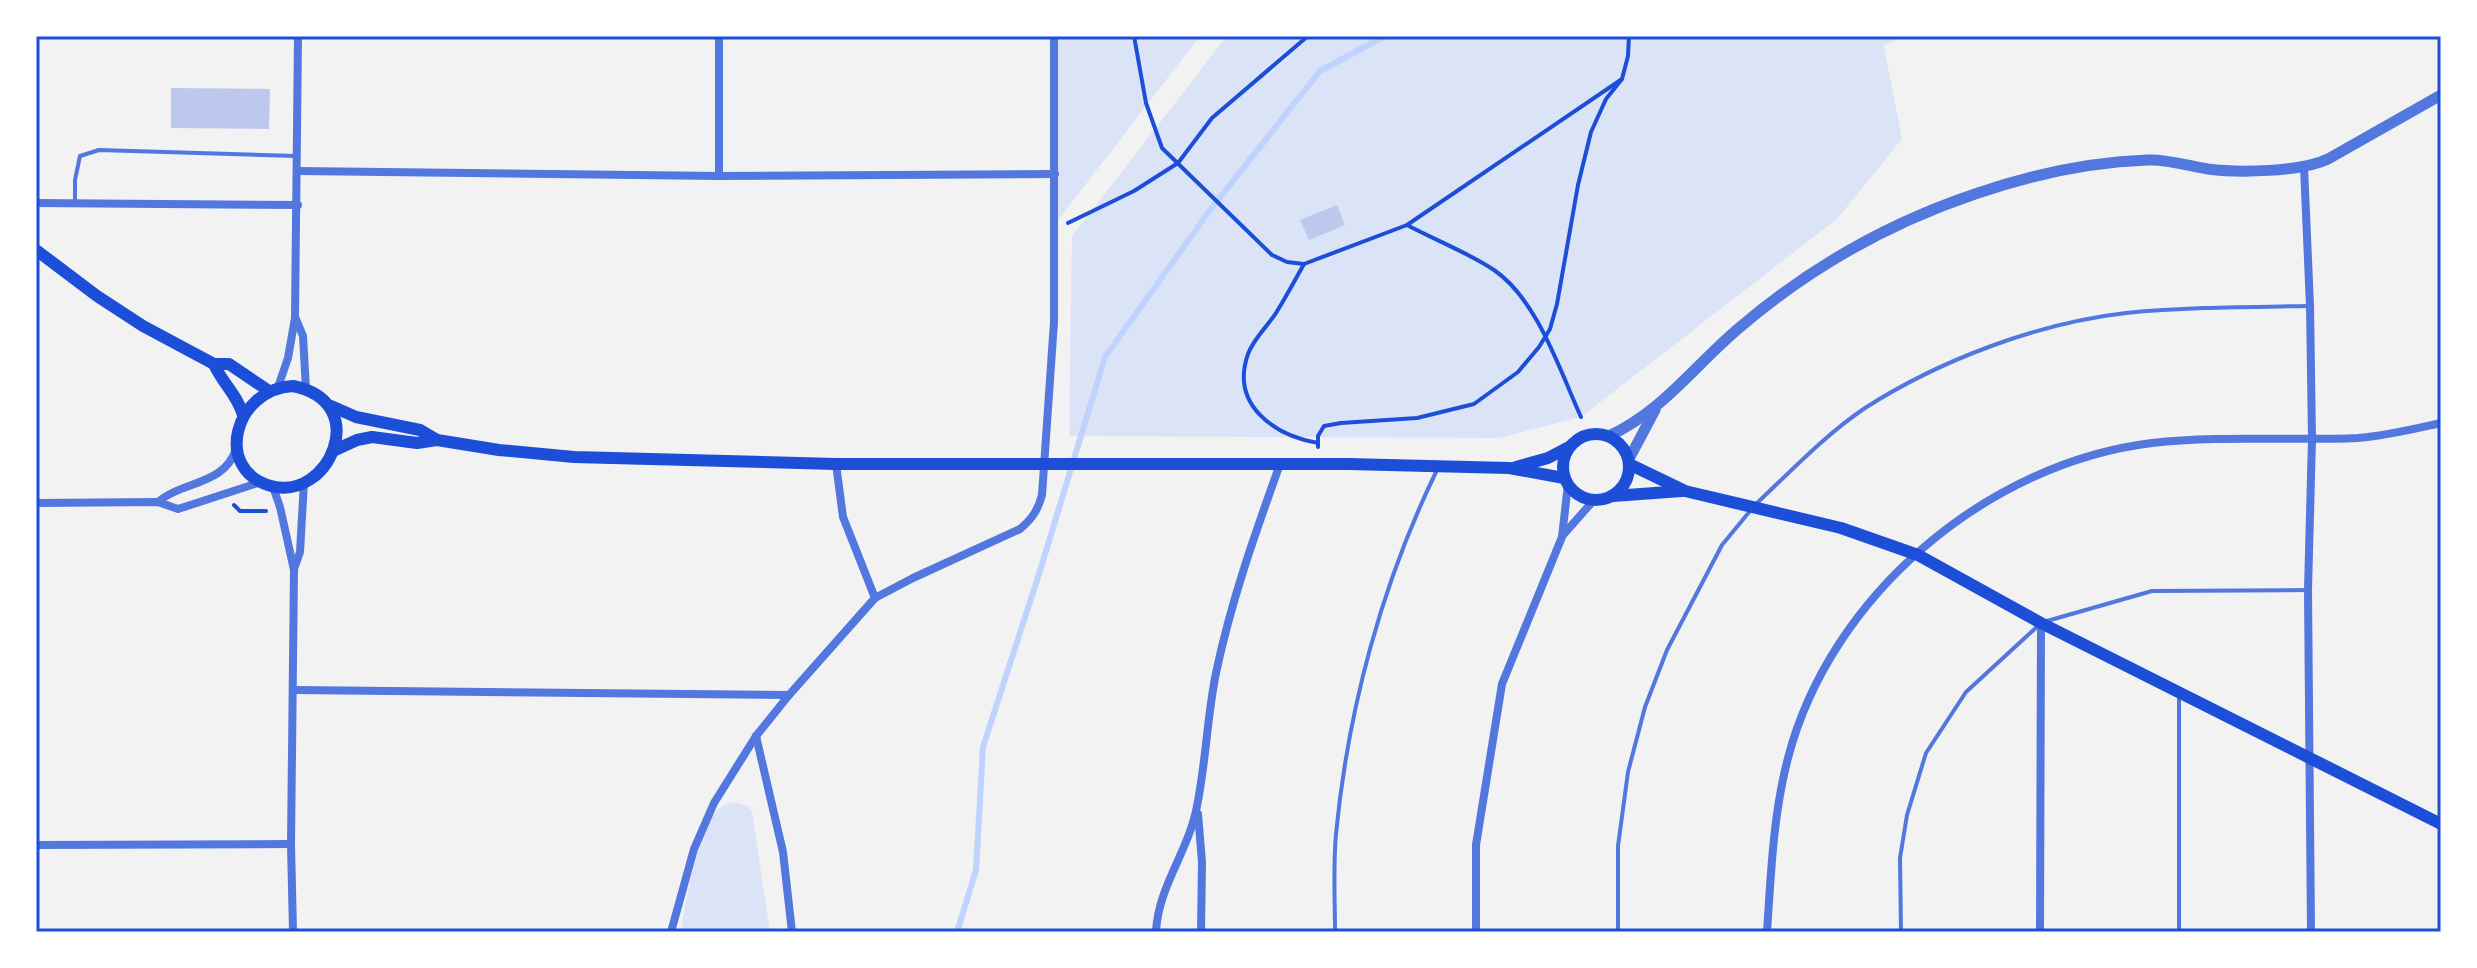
<svg xmlns="http://www.w3.org/2000/svg" width="2477" height="968" font-family="Signika,sans-serif">
<style>
.green{fill:#dbe4f7}
.lines{fill:none;stroke-linecap:round;stroke-linejoin:round}
.stream{stroke:#bfd3fe;stroke-width:6}
.building{fill:#bdc9ec}
.path{stroke:#1d4ed8;stroke-width:4}
.service{stroke:#5277de;stroke-width:4}
.minor{stroke:#5277de;stroke-width:8}
.tertiary{stroke:#5277de;stroke-width:11}
.secondary{stroke:#1d4ed8;stroke-width:12}
.neatline{fill:none;stroke:#1d4ed8;stroke-width:3}
</style>
<rect width="100%" height="100%" fill="#f2f2f2"/>
<g class="green">
<path d="M 1054,36 L 1200,36 L 1055,224 Z"/>
<path d="M 1227,36 L 1902,36 L 1884,46 L 1902,139 L 1837,219 L 1581,417 L 1499,438 L 1069,436 L 1072,236 Z"/>
<path d="M 732,802 L 746,805 L 752,811 L 770,932 L 681,932 C 685,902 698,834 716,811 C 721,806 726,804 732,802 Z"/>
</g>
<g class="lines">
<path class="stream" d="M 957,932 L 976,870 L 983,747 L 1039,574 L 1105,357 L 1210,210 L 1320,71 L 1385,36"/>
</g>
<g class="building">
<path d="M 171,88 L 270,89 L 269,129 L 171,128 Z"/>
<path d="M 1337,205 L 1345,225 L 1309,240 L 1300,220 Z"/>
</g>
<g class="lines">
<g class="path">
<path d="M 1134,36 L 1146,103 L 1162,148 L 1272,255 L 1287,262 L 1304,264 L 1407,225 L 1622,79"/>
<path d="M 1068,223 L 1134,191 L 1178,163 L 1212,118 L 1308,36"/>
<path d="M 1407,225 C 1435,240 1467,252 1494,270 C 1537,299 1560,371 1581,417"/>
<path d="M 1304,264 C 1295,280 1286,297 1276,313 C 1267,327 1254,338 1248,354 C 1230,405 1274,435 1318,443"/>
<path d="M 1318,447 L 1318,436 L 1324,426 L 1341,423 L 1417,418 L 1474,404 L 1518,372 L 1539,347 L 1550,329 L 1557,304 L 1578,185 L 1591,132 L 1606,99 L 1622,79 L 1628,56 L 1629,36"/>
<path d="M 234,505 L 240,511 L 266,511"/>
</g>
<g class="service">
<path d="M 75,202 L 75,180 L 80,156 L 99,150 L 296,156"/>
<path d="M 1756,504 C 1791,471 1825,435 1865,408 C 1940,360 2038,323 2126,313 C 2186,307 2247,307 2308,306"/>
<path d="M 2047,621 L 2152,591 L 2308,590"/>
<path d="M 1335,932 C 1335,900 1333,866 1336,834 C 1348,709 1382,583 1437,470"/>
<path d="M 1618,932 L 1618,846 L 1628,772 L 1645,707 L 1667,650 L 1722,545 L 1750,511"/>
<path d="M 1901,932 L 1900,858 L 1907,815 L 1926,753 L 1966,692 L 2039,625"/>
<path d="M 2179,932 L 2179,694"/>
</g>
<g class="minor">
<path d="M 719,36 L 719,176"/>
<path d="M 2304,167 L 2310,306 L 2312,439 L 2308,590 L 2311,932"/>
<path d="M 298,171 L 719,176 L 1055,174"/>
<path d="M 36,203 L 298,205"/>
<path d="M 296,319 L 303,336 L 306,389"/>
<path d="M 278,387 L 288,358 L 295,318 L 298,36"/>
<path d="M 836,464 L 843,517 L 875,598"/>
<path d="M 273,487 L 280,507 L 294,570 L 291,844 L 293,932"/>
<path d="M 158,502 C 182,481 225,485 236,449"/>
<path d="M 36,503 L 158,502 L 178,509 L 261,482"/>
<path d="M 1563,535 L 1594,500"/>
<path d="M 294,569 L 300,552 L 304,482"/>
<path d="M 294,690 L 789,695"/>
<path d="M 756,736 L 783,852 L 792,932"/>
<path d="M 1198,814 L 1202,862 L 1201,932"/>
<path d="M 36,845 L 291,844"/>
<path d="M 671,932 L 694,849 L 714,803 L 756,736 L 789,695 L 875,598 L 913,578 L 1020,529 C 1032,519 1038,510 1042,495 L 1054,322 L 1054,36"/>
<path d="M 1156,932 C 1158,886 1189,851 1197,806 C 1206,762 1207,717 1216,673 C 1231,601 1255,534 1280,464"/>
<path d="M 1476,932 L 1476,845 L 1502,684 L 1562,537 L 1568,484"/>
<path d="M 1767,932 C 1771,874 1773,815 1788,758 C 1830,596 1987,463 2152,443 C 2220,435 2289,441 2358,438 C 2386,436 2414,429 2441,423"/>
<path d="M 2040,932 L 2041,623"/>
</g>
<g class="tertiary">
<path d="M 1609,436 C 1663,411 1695,365 1739,328 C 1809,268 1889,223 1975,194 C 2030,175 2091,162 2148,160 C 2167,159 2189,166 2208,169 C 2238,173 2301,172 2328,159 L 2441,95"/>
<path d="M 1629,459 L 1655,410"/>
</g>
<g class="secondary">
<path d="M 36,250 L 97,296 L 143,326 L 214,364 L 229,364 L 269,391"/>
<path d="M 214,364 C 222,383 237,394 243,415"/>
<path d="M 293,386 C 373,402 329,502 271,486 C 213,470 234,389 293,386 Z"/>
<path d="M 331,406 L 356,417 L 420,430 L 437,440"/>
<circle cx="1596" cy="467" r="33"/>
<path d="M 333,451 L 357,440 L 372,437 L 417,443 L 437,440 L 499,450 L 574,457 L 836,464 L 1348,464 L 1509,468 L 1564,478"/>
<path d="M 1629,464 L 1685,491 L 1841,528 L 1918,555 L 2041,623 L 2441,824"/>
<path d="M 1516,467 L 1548,458 L 1569,447"/>
<path d="M 1613,496 L 1682,491"/>
</g>
</g>
<rect width="2477" height="968" fill="none" stroke="#ffffff" stroke-width="76"/>
<rect x="38" y="38" width="2401" height="892" class="neatline"/>
</svg>
